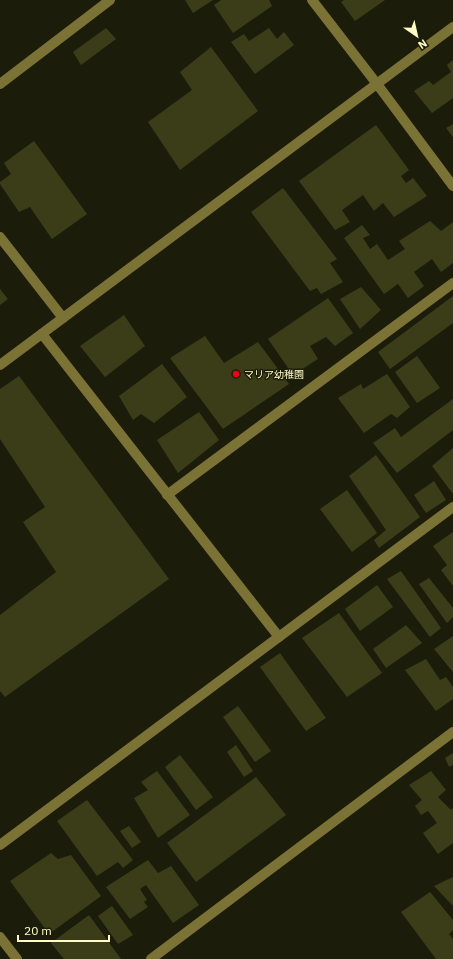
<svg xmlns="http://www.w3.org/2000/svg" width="453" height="959" font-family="'IBM Plex Sans','Noto Sans JP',sans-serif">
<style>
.building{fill:#3b3d18}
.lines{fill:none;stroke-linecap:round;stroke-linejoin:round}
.minor{stroke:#7b7236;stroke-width:10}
.poi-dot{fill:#ef0211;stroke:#1c1c0b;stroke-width:1.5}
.labels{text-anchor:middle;stroke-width:3;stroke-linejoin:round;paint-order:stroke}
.poi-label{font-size:10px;fill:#fffcc7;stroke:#1c1c0b;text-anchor:start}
</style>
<rect width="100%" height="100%" fill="#1c1c0b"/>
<g class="building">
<path d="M 185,0 L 213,0 L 193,13 Z"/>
<path d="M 221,0 L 269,0 L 272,6 L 233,33 L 214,5 Z"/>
<path d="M 344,0 L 385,0 L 355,21 L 341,2 Z"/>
<path d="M 106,28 L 116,39 L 81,65 L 73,52 Z"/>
<path d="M 269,28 L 277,39 L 284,32 L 294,45 L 255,74 L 231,42 L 244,34 L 249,41 Z"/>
<path d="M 211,47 L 258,111 L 180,170 L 148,122 L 192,90 L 180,72 Z"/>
<path d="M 453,60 L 453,98 L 432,113 L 414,91 L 429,81 L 433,85 L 451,72 L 447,65 Z"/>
<path d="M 453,124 L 453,137 L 446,128 Z"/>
<path d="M 376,125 L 409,170 L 401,176 L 406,183 L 413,178 L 427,196 L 394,217 L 383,203 L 374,211 L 363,195 L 342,210 L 350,222 L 335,230 L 299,181 Z"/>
<path d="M 34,141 L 87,214 L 52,239 L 30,207 L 19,212 L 0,184 L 0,182 L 11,174 L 4,163 Z"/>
<path d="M 283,188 L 337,259 L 330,263 L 343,282 L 321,294 L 317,288 L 310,291 L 251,212 Z"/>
<path d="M 430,221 L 441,231 L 453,222 L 453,263 L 441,272 L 432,259 L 414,272 L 424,286 L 408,298 L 398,284 L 384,294 L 344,238 L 362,225 L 370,235 L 363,238 L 370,249 L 377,244 L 388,260 L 405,249 L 399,241 Z"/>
<path d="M 361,287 L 381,310 L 360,329 L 340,299 Z"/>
<path d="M 0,289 L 8,299 L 0,305 Z"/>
<path d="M 453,296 L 453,323 L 390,369 L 378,352 Z"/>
<path d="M 328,298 L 353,333 L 335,346 L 326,337 L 310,346 L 318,359 L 293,375 L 268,339 Z"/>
<path d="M 124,315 L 145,346 L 105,377 L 80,346 Z"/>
<path d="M 205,336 L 224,363 L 258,342 L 289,384 L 223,429 L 170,358 Z"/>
<path d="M 417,356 L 440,388 L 417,403 L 395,372 Z"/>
<path d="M 162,364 L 187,397 L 154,423 L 141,414 L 133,420 L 119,396 Z"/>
<path d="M 387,374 L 410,407 L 397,418 L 391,414 L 364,433 L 338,398 L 361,384 L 363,389 Z"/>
<path d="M 19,376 L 169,579 L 5,697 L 0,691 L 0,615 L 56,572 L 23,522 L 45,507 L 0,439 L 0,389 Z"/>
<path d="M 453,399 L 453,430 L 397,473 L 373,443 L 395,428 L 401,437 Z"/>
<path d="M 199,412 L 219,440 L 178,473 L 157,440 Z"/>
<path d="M 453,448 L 453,494 L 432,466 Z"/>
<path d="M 376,455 L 420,517 L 379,548 L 374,540 L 386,530 L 349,476 Z"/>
<path d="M 434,481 L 446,500 L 426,513 L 414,495 Z"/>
<path d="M 347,490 L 377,533 L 352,552 L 320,509 Z"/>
<path d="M 453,532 L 453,586 L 441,570 L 447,565 L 433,546 Z"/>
<path d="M 401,571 L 441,628 L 430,637 L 387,579 Z"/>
<path d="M 429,578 L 453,608 L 453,617 L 447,623 L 419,584 Z"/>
<path d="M 377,585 L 393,607 L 360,631 L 345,609 Z"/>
<path d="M 339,613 L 382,673 L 347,697 L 302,638 Z"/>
<path d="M 406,625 L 422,643 L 386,668 L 373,649 Z"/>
<path d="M 453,636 L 453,672 L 434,649 Z"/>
<path d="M 280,653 L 326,718 L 306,731 L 260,667 Z"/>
<path d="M 426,659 L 440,680 L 446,677 L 453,687 L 453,699 L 436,711 L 405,670 Z"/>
<path d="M 238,706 L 271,751 L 255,762 L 223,717 Z"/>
<path d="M 236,745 L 253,771 L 244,777 L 227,752 Z"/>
<path d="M 453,753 L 453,765 L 449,767 L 445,758 Z"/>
<path d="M 180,755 L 213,797 L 196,810 L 165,767 Z"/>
<path d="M 157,771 L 190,815 L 158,838 L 134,798 L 148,790 L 141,782 Z"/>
<path d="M 431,771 L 446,790 L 438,797 L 451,810 L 453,808 L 453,843 L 438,854 L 423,833 L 437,823 L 428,811 L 421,815 L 415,806 L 422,800 L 409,785 Z"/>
<path d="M 256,777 L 286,815 L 196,882 L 167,843 Z"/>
<path d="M 87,800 L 133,860 L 123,868 L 118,862 L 97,876 L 57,821 Z"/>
<path d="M 129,826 L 141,842 L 132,848 L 120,831 Z"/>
<path d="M 51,853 L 58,859 L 71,855 L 101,896 L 49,934 L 10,881 Z"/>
<path d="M 148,860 L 158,873 L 171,866 L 199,905 L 173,923 L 146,885 L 140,889 L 147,900 L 144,902 L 148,907 L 130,919 L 106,887 Z"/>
<path d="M 453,877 L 453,906 L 434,886 Z"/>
<path d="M 430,892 L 453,920 L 453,930 L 449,934 L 453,939 L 453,959 L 436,959 L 401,912 Z"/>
<path d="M 112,906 L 133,935 L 118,944 L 98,916 Z"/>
<path d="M 89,915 L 121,959 L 64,959 L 51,943 Z"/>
</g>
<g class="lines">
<g class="minor">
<path d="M 312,0 L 377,84 L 453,186"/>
<path d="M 0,84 L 110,0"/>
<path d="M 0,237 L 63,318"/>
<path d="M 42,334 L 279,637"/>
<path d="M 0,365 L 453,27"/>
<path d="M 167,495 L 453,283"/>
<path d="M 0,845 L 453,507"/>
<path d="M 0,937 L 17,959"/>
<path d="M 151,959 L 453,732"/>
</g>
</g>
<circle class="poi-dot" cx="236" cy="374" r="4"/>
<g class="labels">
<g class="poi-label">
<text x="244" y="378">マリア幼稚園</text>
</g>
</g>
<g transform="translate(417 36) rotate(146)" stroke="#1c1c0b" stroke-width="3" paint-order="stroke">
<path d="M0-3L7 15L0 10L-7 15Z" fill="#fffcc7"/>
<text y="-6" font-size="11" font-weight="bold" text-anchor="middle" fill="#fffcc7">N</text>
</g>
<path d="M18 935v6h91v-6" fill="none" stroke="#fffcc7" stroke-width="2"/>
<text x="24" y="935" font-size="12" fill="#fffcc7" stroke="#1c1c0b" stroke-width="3" paint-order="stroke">20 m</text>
</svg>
